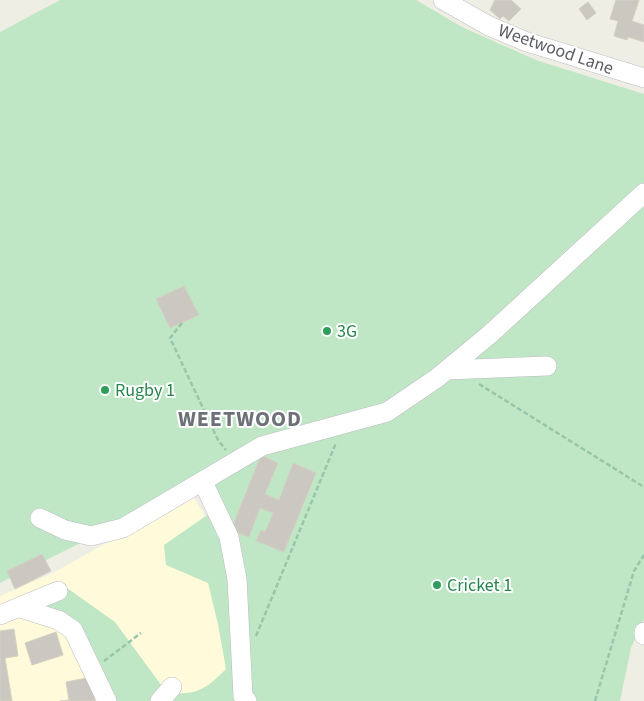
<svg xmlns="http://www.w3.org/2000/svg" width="644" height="701" font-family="'Source Sans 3',sans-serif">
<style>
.commercial{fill:#fffada}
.green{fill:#c0e7c5}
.building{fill:#cac8c1;stroke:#d4d1c2}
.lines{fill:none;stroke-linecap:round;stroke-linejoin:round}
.minor-casing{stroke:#bcbdc3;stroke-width:20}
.path{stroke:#98c6aa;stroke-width:2.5;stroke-dasharray:5 2.5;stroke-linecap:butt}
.minor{stroke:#fff;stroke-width:19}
.leisure-dot{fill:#2e9e5b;stroke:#fff;stroke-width:2}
.labels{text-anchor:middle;stroke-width:4;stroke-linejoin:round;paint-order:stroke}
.street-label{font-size:18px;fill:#5c5f65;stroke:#fff}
.leisure-label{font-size:18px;fill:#27864d;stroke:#fff;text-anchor:start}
.district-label{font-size:22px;font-weight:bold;letter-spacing:1px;fill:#6d7177;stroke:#fff}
</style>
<rect width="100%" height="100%" fill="#efeee4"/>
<path class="commercial" d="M 192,495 L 205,516 L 213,511 L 236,701 L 0,701 L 0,596 L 53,573 Z"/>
<g class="green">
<path d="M 60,0 L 416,0 L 462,27 L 536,60 L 644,94 L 644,619 L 631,648 L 620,701 L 241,701 L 237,579 L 203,482 L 0,583 L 0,32 Z"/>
<path d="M 213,511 L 231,582 L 236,701 L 111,701 L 85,638 L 42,609 L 67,588 L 115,622 L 167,693 C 197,695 205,690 226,669 L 218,624 L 208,583 L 166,565 L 164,545 Z"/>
</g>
<g class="building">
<path d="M 495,0 L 511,0 L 521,9 L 509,21 L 503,16 L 500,19 L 490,10 Z"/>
<path d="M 616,0 L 639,0 L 632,21 L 644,25 L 644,42 L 628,37 L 627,40 L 614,36 L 618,21 L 610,19 Z"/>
<path d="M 588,2 L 596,13 L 587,20 L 579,9 Z"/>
<path d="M 184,286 L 199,315 L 170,328 L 156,299 Z"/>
<path d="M 261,455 L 278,463 L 265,494 L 279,500 L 293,463 L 316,473 L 284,552 L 256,541 L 261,530 L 265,532 L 273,513 L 260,508 L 249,537 L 231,530 Z"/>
<path d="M 42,554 L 51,571 L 15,589 L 7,571 Z"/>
<path d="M 14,629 L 18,656 L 5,658 L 12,701 L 0,701 L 0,631 Z"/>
<path d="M 56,632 L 63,655 L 32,665 L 25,643 Z"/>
<path d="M 92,677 L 95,701 L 60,701 L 69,700 L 66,682 Z"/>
</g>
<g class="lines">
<defs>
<g id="minor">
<path d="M 443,0 L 489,26 L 527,42 L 644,78"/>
<path d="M 447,370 L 547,366"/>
<path d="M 203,482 L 229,537 L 237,579 L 243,696 L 247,701"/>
<path d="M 40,518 L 65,530 L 91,536 L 123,528 L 262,446 L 387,412 L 437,378 L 489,335 L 644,193"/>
<path d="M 20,608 L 58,620 L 73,630 L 107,701"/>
<path d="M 0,615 L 58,591"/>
<path d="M 644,632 L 644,635"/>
<path d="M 160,701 L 172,687"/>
</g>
</defs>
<use href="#minor" class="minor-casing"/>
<g class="path">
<path d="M 182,323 L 170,338 L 218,440 L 226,450"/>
<path d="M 479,384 L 644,487"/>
<path d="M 256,636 L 336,443"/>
<path d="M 104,661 L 141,633"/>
<path d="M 595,701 L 634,571 L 644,555"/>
</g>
<use href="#minor" class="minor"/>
</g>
<g class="leisure-dot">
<circle cx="327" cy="331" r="5"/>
<circle cx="105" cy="390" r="5"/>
<circle cx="437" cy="585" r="5"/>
</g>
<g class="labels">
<g class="street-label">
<text transform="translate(556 49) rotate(19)" y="6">Weetwood Lane</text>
</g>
<g class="leisure-label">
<text x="337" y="337">3G</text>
<text x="115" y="396">Rugby 1</text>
<text x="447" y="591">Cricket 1</text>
</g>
<g class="district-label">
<text x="240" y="426">WEETWOOD</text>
</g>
</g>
</svg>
